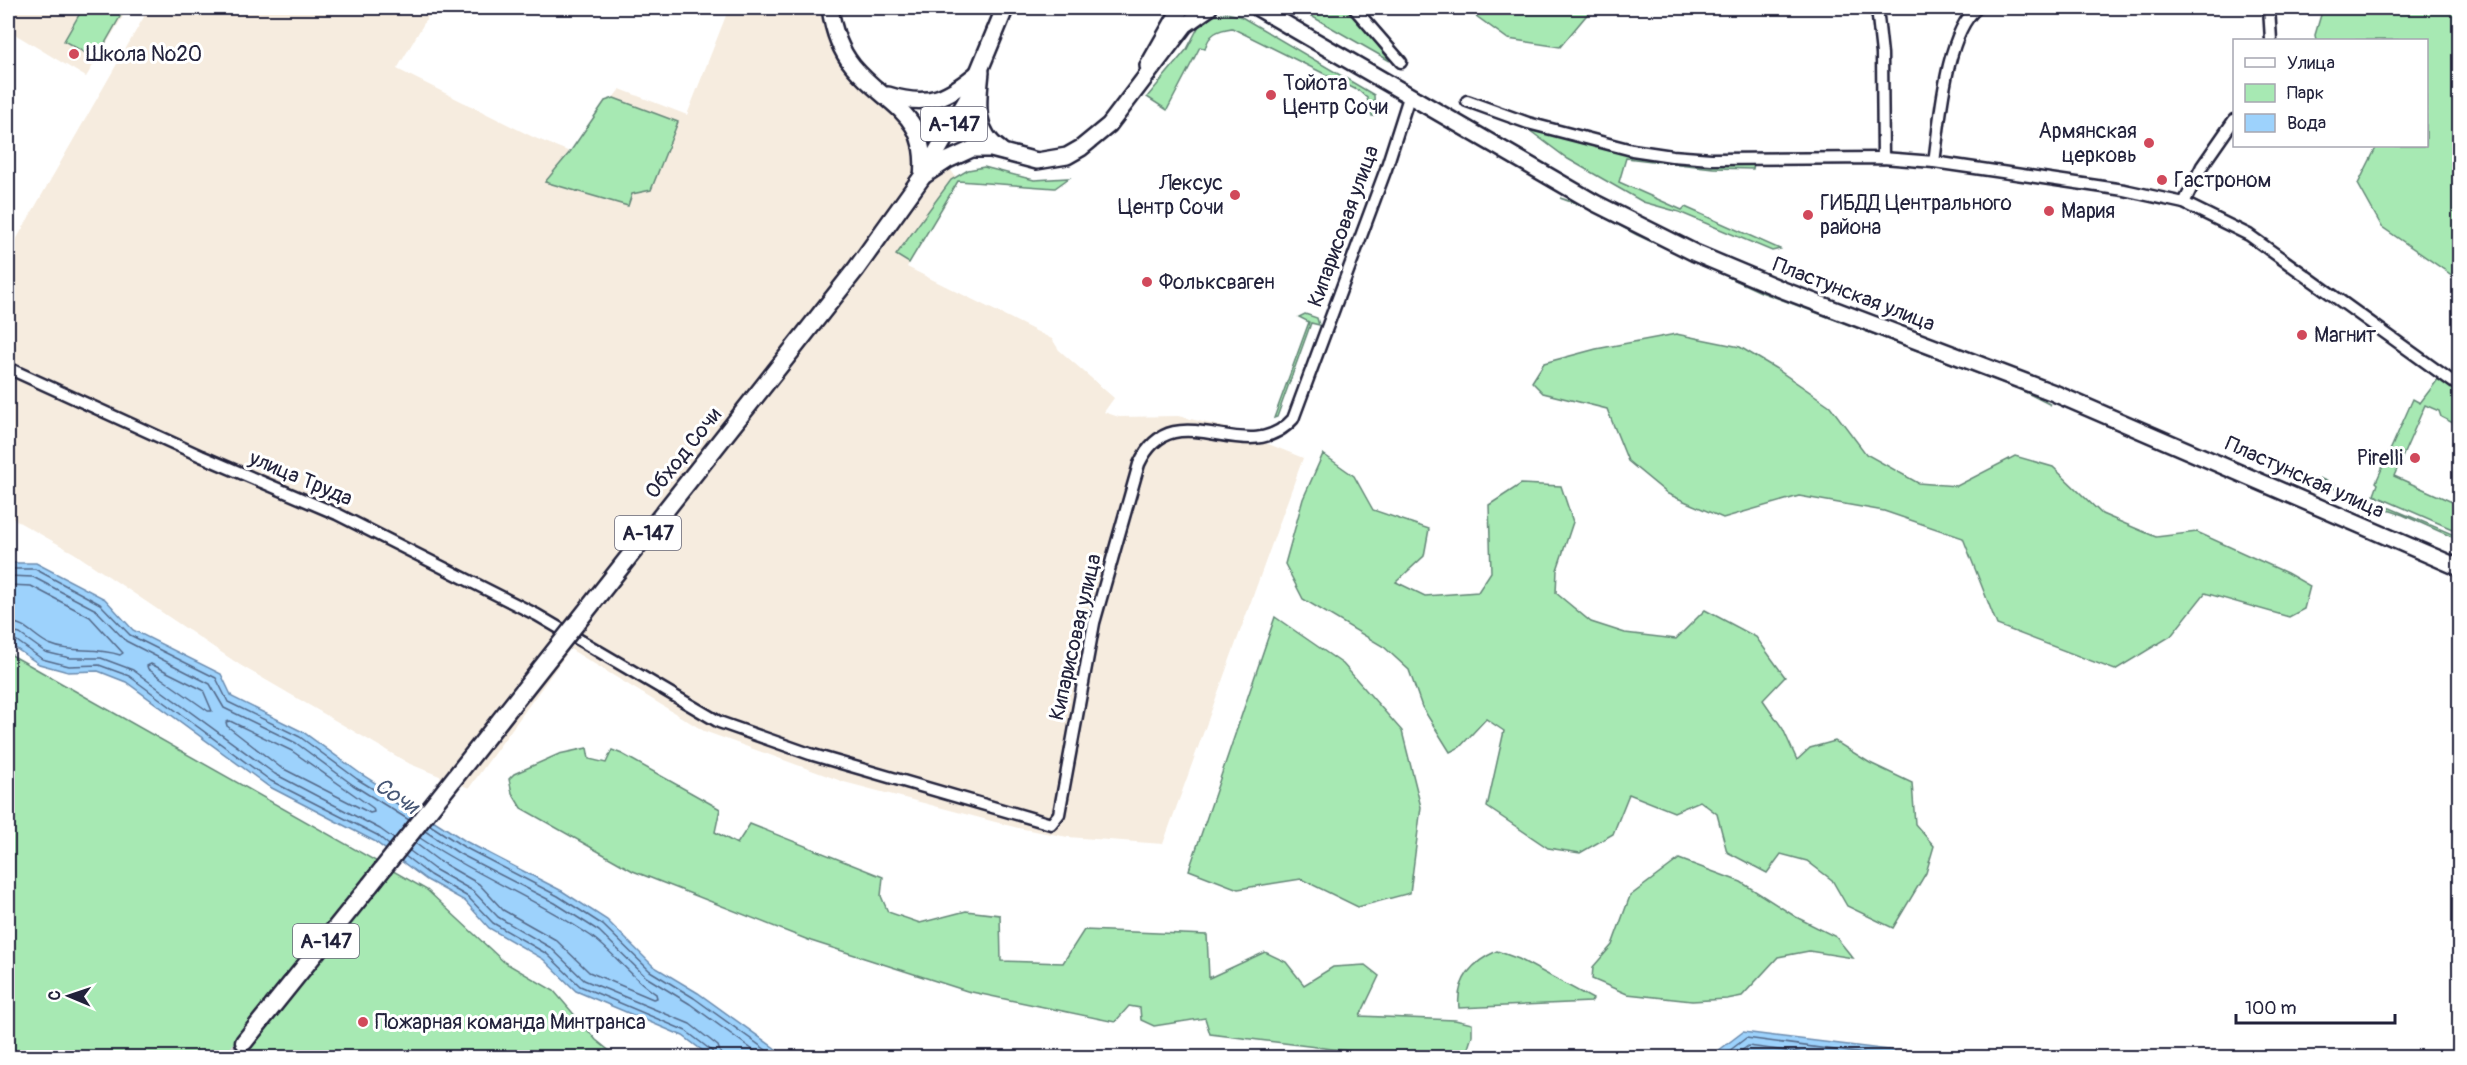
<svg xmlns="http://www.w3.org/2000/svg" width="2467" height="1065" font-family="Pangolin,sans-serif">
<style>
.built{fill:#f6ecdf}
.green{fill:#a7e9b3;stroke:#648677;stroke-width:1.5}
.water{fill:#9dd2fc;stroke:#6c8caf;stroke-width:1.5}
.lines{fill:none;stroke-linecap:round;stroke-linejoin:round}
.shore{stroke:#536888;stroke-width:1.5}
.trunk-tunnel{stroke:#d3d3d8;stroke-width:16;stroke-dasharray:16 8;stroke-linecap:butt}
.minor-casing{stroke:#22223b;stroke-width:15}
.secondary-casing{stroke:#22223b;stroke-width:20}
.trunk-casing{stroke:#22223b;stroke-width:21}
.minor{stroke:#fff;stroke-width:10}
.secondary{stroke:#fff;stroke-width:15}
.trunk{stroke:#fff;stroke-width:16}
.trunk-bridge-casing{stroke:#22223b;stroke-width:21;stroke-linecap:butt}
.trunk-bridge{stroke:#fff;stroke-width:16}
.poi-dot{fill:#d1495b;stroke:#fff;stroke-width:2}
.labels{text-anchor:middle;stroke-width:6;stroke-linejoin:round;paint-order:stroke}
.shield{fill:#fff;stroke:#646476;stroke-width:1.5}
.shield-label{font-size:20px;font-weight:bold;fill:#22223b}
.poi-label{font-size:21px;fill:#22223b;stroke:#fff;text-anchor:start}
.street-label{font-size:21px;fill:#22223b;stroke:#fff}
.water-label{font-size:22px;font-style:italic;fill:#475775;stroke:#fff}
</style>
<rect width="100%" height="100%" fill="#fff"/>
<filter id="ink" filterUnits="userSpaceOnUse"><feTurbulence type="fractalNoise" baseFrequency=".0167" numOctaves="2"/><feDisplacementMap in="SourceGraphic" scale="12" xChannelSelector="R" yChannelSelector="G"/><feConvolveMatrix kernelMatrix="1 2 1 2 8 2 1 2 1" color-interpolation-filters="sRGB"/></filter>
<g filter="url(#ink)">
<g class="built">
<path d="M 8,8 L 128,8 L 86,77 L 8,30 Z"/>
<path d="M 149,8 L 433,8 L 397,69 L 535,138 L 570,152 L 620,89 L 687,115 L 729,8 L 827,8 L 840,57 L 914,112 L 958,181 L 907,267 L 1052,339 L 1059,350 L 1114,398 L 1104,412 L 1119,417 L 1178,416 L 1232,429 L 1303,458 L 1163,844 L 1068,837 L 1018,828 L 844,782 L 704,731 L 570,649 L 469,788 L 410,764 L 240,665 L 74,553 L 8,516 L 8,254 Z"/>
</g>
<g class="green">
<path d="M 83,8 L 125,8 L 96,59 L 64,41 Z"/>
<path d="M 1297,8 L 1349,8 L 1390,61 Z"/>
<path d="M 1465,8 L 1589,8 L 1590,11 L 1560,47 L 1508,39 Z"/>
<path d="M 2323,8 L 2459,8 L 2459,280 L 2382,227 L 2358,184 L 2377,146 L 2426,146 L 2426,40 L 2316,40 L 2315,35 Z"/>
<path d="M 1226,13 L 1240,16 L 1374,95 L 1375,116 L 1372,116 L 1367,98 L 1359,91 L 1232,28 C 1218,30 1209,33 1205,49 L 1200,47 L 1167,110 L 1147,97 L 1187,49 L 1200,24 L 1208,17 Z"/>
<path d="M 614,98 L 678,122 L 651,190 L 632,194 L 628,206 L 545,182 L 570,152 L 605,101 Z"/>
<path d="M 1525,127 L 1601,146 L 1754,163 L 1753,169 L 1713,168 L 1626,158 L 1619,182 L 1682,210 L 1685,207 L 1780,249 L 1772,251 L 1679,212 L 1643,202 L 1568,159 Z"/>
<path d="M 984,167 L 1034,180 L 1069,178 L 1055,188 L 958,181 L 909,263 L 896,255 L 951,180 L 968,170 Z"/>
<path d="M 1560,198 L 1589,207 L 1638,234 L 1730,277 L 2020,387 L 2051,405 L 2019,389 L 1761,292 L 1637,235 L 1587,208 Z"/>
<path d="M 1305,314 L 1317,318 L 1319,325 L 1311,323 L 1277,417 L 1274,418 L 1309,322 L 1299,317 Z"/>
<path d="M 1676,334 L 1740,347 L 1775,368 L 1830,406 L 1866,454 L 1918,483 L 1957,486 L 2015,456 L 2053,467 L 2102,514 L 2156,537 L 2197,532 L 2287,573 L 2310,586 L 2304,609 L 2289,617 L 2205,593 L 2171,636 L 2115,670 L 1997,625 L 1963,538 L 1884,511 L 1799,496 L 1723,518 L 1668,494 L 1628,461 L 1607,409 L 1543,393 L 1532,382 L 1544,363 L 1596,349 Z"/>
<path d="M 2439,378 L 2459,391 L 2459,426 L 2441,417 L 2439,411 L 2425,405 L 2394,476 L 2459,505 L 2459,532 L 2374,495 L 2378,484 L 2376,482 L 2413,399 L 2420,403 Z"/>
<path d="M 1323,454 L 1354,476 L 1373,510 L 1429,529 L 1424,556 L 1396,582 L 1425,596 L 1478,592 L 1491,572 L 1489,505 L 1521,484 L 1561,486 L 1573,522 L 1557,570 L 1556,593 L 1591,622 L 1625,633 L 1676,639 L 1705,610 L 1756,637 L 1785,677 L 1763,700 L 1783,729 L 1797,760 L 1810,748 L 1835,741 L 1870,763 L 1912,783 L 1915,824 L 1934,846 L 1926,873 L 1893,928 L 1847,906 L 1832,880 L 1807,861 L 1781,854 L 1767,873 L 1727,852 L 1717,814 L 1700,801 L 1674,812 L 1629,794 L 1613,834 L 1580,853 L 1548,848 L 1487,807 L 1504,731 L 1486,719 L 1460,747 L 1450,752 L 1422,707 L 1409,670 L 1384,647 L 1303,599 L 1285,564 L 1303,499 Z"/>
<path d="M 2319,478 L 2459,537 L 2459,540 L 2403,515 L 2346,496 Z"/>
<path d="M 1275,617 L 1343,664 L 1402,731 L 1421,807 L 1410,893 L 1358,907 L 1301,879 L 1238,889 L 1189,870 Z"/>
<path d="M 8,653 L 427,890 L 504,962 L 554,991 L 596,1040 L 617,1057 L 8,1057 Z"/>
<path d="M 587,748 L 589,759 L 606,763 L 612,750 L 622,754 L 720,809 L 715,832 L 737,844 L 750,824 L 883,877 L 881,896 L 888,912 L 920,923 L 966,911 L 1000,915 L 1001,961 L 1063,963 L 1084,930 L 1207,935 L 1209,978 L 1265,952 L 1286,962 L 1304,985 L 1333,967 L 1365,965 L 1379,976 L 1360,1016 L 1455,1020 L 1472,1024 L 1472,1036 L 1465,1057 L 1398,1057 L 1210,1034 L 1205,1018 L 1154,1026 L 1141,1020 L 1140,1008 L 1129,1006 L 1115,1022 L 967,991 L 811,941 L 633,871 L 521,808 L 512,793 L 509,779 L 514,774 L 559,754 Z"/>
<path d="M 1679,859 L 1741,882 L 1796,917 L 1836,937 L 1853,958 L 1809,951 L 1778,957 L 1742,996 L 1727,999 L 1692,1001 L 1627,994 L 1592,979 L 1593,967 L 1612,945 L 1630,896 Z"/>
<path d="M 1497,951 L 1519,959 L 1593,999 L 1591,1002 L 1459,1008 C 1456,980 1472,962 1497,951 Z"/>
</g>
<g class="water">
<path d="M 8,563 L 36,563 L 105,599 L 133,630 L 221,674 L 232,697 L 303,732 L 361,774 L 467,842 L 562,891 L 607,920 L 653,966 L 698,993 L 787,1057 L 711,1057 L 683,1036 L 576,991 L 543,959 L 489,928 L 465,901 L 427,880 L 374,841 L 268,786 L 126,682 L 98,671 L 68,672 L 39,664 L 8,643 Z"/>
<path d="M 1743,1032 L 1889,1050 L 1915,1057 L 1710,1057 Z"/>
</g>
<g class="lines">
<g class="shore">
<path d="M 8,569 L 35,569 L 100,604 L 130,635 L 216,678 L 228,702 L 300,737 L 357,779 L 414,814"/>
<path d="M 8,576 L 33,577 L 96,610 L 126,641 L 210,684 L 224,708 L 296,743 L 353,785 L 409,820"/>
<path d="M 8,585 L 31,586 L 90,617 L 123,653 L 120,655 C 95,646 72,654 49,644 C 34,637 25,622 8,622"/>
<path d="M 8,631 L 20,634 L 45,652 L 70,658 L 101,658 L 133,670 L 275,774 L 380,829 L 394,839"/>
<path d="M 8,638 L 17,641 L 42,659 L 69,666 L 99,665 L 129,676 L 271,781 L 377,835 L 389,845"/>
<path d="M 151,664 L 203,690 L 212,711 L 208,711 L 148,669 L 147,666 Z"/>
<path d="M 230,721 L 292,751 L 373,808 L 374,812 L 370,813 L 280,767 L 227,726 L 226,722 Z"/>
<path d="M 430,825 L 464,847 L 558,896 L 603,925 L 650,971 L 694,998 L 777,1058"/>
<path d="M 425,831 L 460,854 L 555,903 L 599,931 L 646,977 L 690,1004 L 764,1058"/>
<path d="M 415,843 L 439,861 L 479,884 L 503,910 L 556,940 L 589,972 L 653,999 L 657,998 L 656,994 C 631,978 615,953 591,936 C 537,899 475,875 420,838"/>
<path d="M 410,851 L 434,869 L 473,891 L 498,917 L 551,948 L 584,980 L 690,1024 L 718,1046 L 722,1058"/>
<path d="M 405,856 L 430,875 L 468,897 L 493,923 L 547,954 L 580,986 L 686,1031 L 712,1051 L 714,1058"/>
<path d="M 1720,1058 L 1746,1038 L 1894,1058"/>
<path d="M 1731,1058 L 1748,1046 L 1843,1058"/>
</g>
<path class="trunk-tunnel" d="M 233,1058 L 244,1042"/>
<defs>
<g id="minor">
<path d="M 1354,8 L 1401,62"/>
<path d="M 1877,8 L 1882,54 L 1883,158"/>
<path d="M 2269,8 L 2271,40"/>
<path d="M 1467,101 L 1528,123 L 1632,150 L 1672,156 L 1711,159 L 1883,158 L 1934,162 L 2124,190 L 2184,203 L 2249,235 L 2460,387"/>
<path d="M 1934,162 C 1940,122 1945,34 1977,8"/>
<path d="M 2184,203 L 2202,166 L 2234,120"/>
<path d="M 8,368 L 201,456 L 337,514 L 537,615 L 719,722 L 810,754 L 1051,824 L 1059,814 L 1094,623 L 1139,464 C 1174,389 1246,472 1293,419 L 1386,169 L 1410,94"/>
</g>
<g id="secondary">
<path d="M 830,8 C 833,29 839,49 853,66 C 886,106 929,112 922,177"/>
<path d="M 1258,8 L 1595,203 L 1695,253 L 1783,290 L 2054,393 L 2460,568"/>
<path d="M 1148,66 L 1181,8"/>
<path d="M 981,72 C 978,101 973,132 1001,150"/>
<path d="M 888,95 C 929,108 948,98 980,71"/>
<path d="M 922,177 L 948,160 L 972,149 L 991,149 L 1037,161 L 1067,156 L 1081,148 L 1109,125 L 1185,25 L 1209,8"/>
</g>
<g id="trunk">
<path d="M 922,177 L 967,100 L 1005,8"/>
<path d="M 244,1042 L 370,885"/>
</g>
</defs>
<use href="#minor" class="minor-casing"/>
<use href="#secondary" class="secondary-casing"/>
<use href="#trunk" class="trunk-casing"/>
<use href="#minor" class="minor"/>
<use href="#secondary" class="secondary"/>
<use href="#trunk" class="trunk"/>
<defs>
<path id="trunk-bridge" d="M 370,885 L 856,269 L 922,177"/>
</defs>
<use href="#trunk-bridge" class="trunk-bridge-casing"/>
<use href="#trunk-bridge" class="trunk-bridge"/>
</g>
</g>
<g class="poi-dot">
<circle cx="74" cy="54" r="6"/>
<circle cx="1271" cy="95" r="6"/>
<circle cx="2149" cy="143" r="6"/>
<circle cx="2162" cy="180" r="6"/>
<circle cx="1235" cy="195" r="6"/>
<circle cx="2049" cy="211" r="6"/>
<circle cx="1808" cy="215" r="6"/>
<circle cx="1147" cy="282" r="6"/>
<circle cx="2302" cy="335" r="6"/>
<circle cx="2415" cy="458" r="6"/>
<circle cx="363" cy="1022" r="6"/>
</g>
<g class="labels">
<g class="shield">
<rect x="921" y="107" width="66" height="34" rx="4.5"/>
<rect x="615" y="516" width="66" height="34" rx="4.5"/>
<rect x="293" y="924" width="66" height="34" rx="4.5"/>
</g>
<g class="shield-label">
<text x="954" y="131">А-147</text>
<text x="648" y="540">А-147</text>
<text x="326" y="948">А-147</text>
</g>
<g class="poi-label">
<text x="86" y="61">Школа №20</text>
<text x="1283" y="90">Тойота<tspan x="1283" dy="24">Центр Сочи</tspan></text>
<text x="2137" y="138" text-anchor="end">Армянская<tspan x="2137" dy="24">церковь</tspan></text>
<text x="2174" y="187">Гастроном</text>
<text x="1223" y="190" text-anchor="end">Лексус<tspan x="1223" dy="24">Центр Сочи</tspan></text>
<text x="1820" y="210">ГИБДД Центрального<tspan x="1820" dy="24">района</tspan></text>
<text x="2061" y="218">Мария</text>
<text x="1159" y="289">Фольксваген</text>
<text x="2314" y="342">Магнит</text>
<text x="2403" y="465" text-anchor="end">Pirelli</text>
<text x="375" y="1029">Пожарная команда Минтранса</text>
</g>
<g class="street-label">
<text transform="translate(1343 226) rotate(-70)" y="7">Кипарисовая улица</text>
<text transform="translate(1854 294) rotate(21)" y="7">Пластунская улица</text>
<text transform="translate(683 453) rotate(-52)" y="7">Обход Сочи</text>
<text transform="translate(2305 477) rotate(24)" y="7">Пластунская улица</text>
<text transform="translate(301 478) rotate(23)" y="7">улица Труда</text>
<text transform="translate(1075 637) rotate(-77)" y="7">Кипарисовая улица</text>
</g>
<g class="water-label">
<text transform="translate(397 795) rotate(33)" y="8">Сочи</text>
</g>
</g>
<rect width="2467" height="1065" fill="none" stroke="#fff" stroke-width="30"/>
<rect x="15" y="15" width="2437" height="1035" fill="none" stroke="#22223b" stroke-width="2" filter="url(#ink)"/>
<rect x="2233" y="39" width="195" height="108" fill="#ffffff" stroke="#a7a7b1" stroke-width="1.5"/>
<rect x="2245" y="58" width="30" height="9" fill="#ffffff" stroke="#a7a7b1" stroke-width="1.5"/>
<text x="2287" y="69" font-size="18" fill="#22223b">Улица</text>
<rect x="2245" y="84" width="30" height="18" fill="#a7e9b3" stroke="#a7a7b1" stroke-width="1.5"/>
<text x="2287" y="99" font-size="18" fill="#22223b">Парк</text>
<rect x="2245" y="114" width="30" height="18" fill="#9dd2fc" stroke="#a7a7b1" stroke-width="1.5"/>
<text x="2287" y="129" font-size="18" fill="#22223b">Вода</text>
<g transform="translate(69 996) rotate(272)" stroke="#ffffff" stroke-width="4.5" paint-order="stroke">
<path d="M0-4.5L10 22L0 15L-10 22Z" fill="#22223b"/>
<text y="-9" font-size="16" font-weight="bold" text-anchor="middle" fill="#22223b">С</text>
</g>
<path d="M2236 1014v9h159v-9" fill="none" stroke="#22223b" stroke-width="3"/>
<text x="2245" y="1014" font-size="18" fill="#22223b" stroke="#ffffff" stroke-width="4.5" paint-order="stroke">100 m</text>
</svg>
